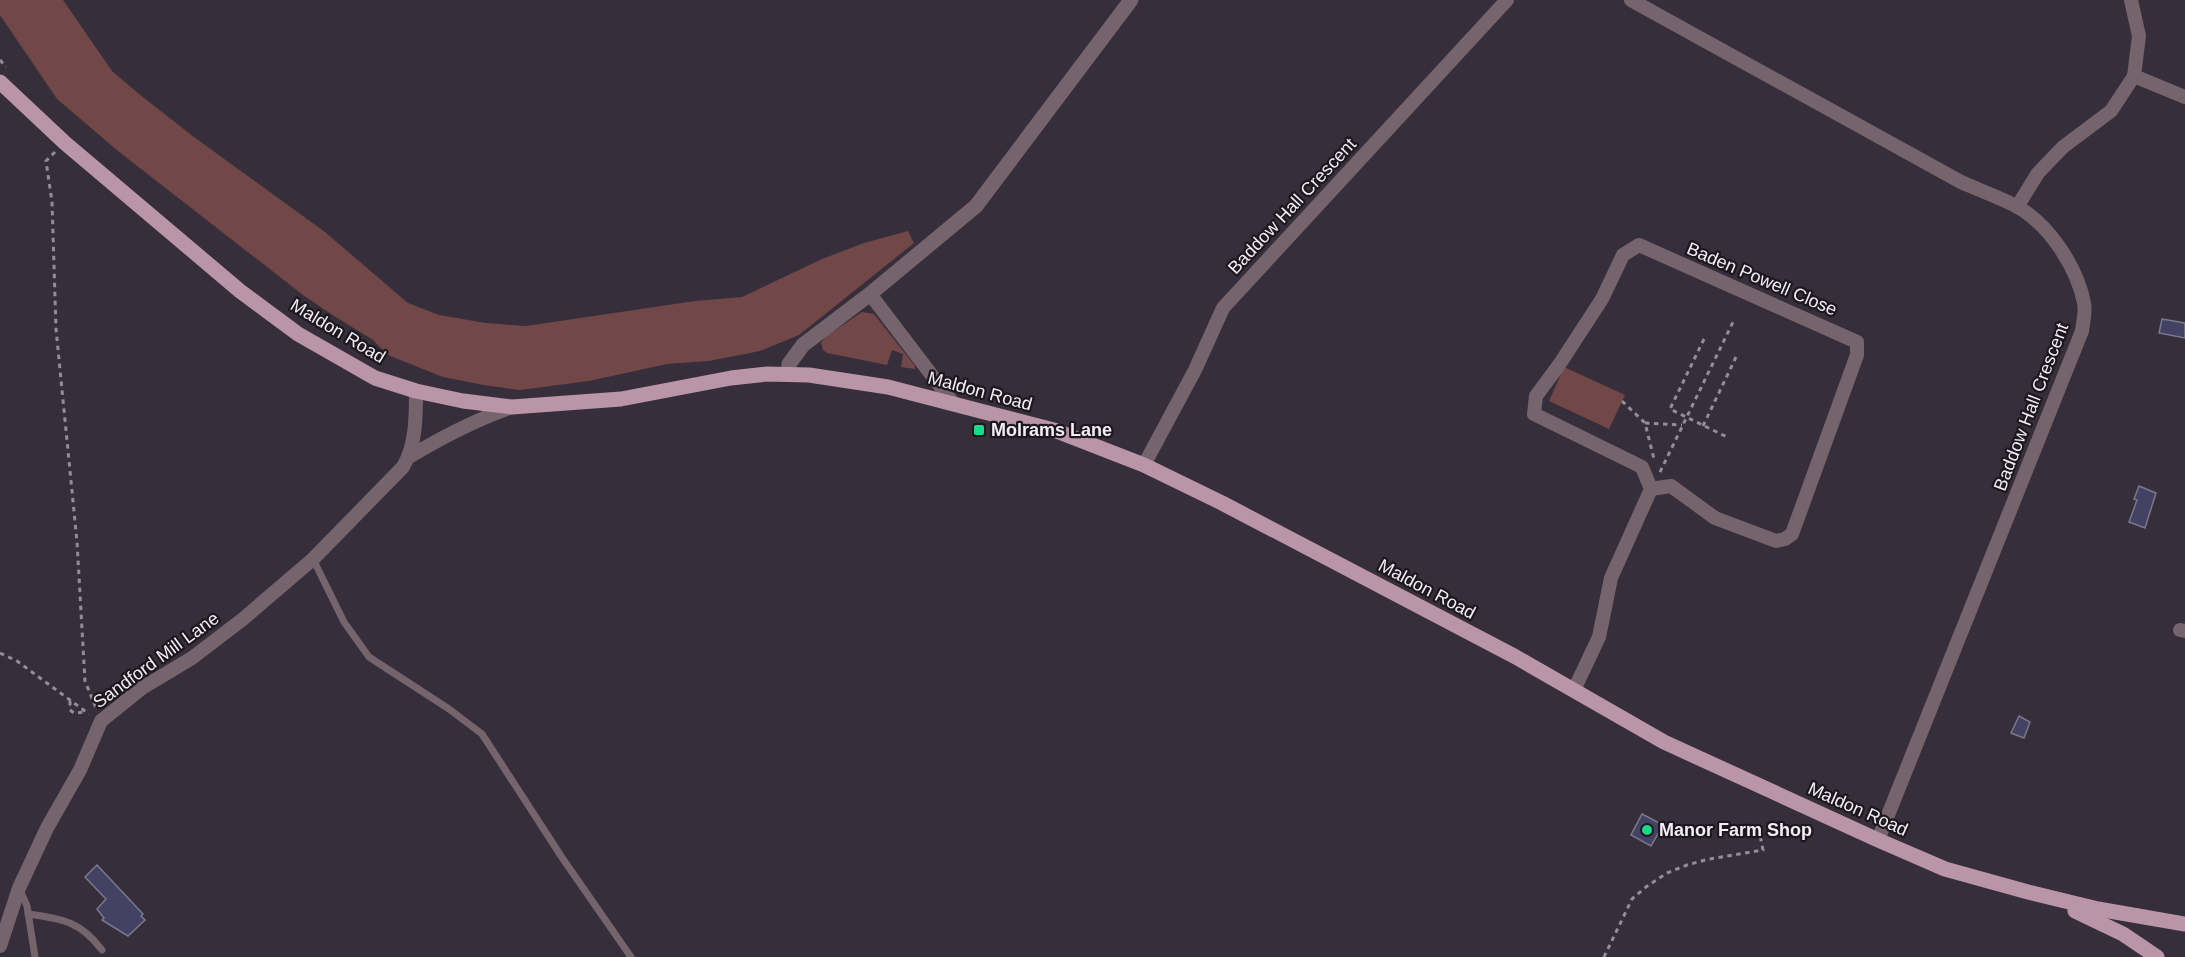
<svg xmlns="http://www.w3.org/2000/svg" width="2185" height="957" font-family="Arial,sans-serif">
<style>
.green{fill:#714747}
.building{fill:#434265;stroke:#79798a;stroke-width:1.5}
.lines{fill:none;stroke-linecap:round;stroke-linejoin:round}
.path{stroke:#948d98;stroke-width:3;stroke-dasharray:4.5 4.5;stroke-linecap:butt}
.service{stroke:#76646d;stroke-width:7}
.minor{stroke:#76646d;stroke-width:14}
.tertiary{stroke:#76646d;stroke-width:15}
.primary{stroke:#ba95a7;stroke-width:15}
.poi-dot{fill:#1ad988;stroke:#1c181e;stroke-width:2}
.labels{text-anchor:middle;stroke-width:4.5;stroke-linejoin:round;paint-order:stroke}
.street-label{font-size:18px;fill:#f3edf6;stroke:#1c181e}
.poi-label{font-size:18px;font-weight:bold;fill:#f3edf6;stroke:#1c181e;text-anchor:start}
</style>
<rect width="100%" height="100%" fill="#372e3b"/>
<g class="green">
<path d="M 0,0 L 63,0 L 112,71 L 139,94 L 194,137 L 325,232 L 408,303 L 439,315 L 486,323 L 526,326 L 695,301 L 742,297 L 822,259 L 864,243 L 908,231 L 914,243 L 799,335 L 760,351 L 709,361 L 667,364 L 589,381 L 520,390 L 483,385 L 443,377 L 388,355 L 373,340 L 331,314 L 303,295 L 118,151 L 57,99 L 0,15 Z"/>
<path d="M 862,312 L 874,314 L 915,366 L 915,369 L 901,367 L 903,354 L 892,350 L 887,365 L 827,353 L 823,350 L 821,343 L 825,337 Z"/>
<path d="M 1564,367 L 1625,395 L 1609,429 L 1549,401 Z"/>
</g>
<g class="building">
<path d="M 2162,319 L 2185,323 L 2185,338 L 2159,333 Z"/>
<path d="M 2139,486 L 2156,493 L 2145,528 L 2129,522 L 2137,500 L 2134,499 Z"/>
<path d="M 2019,716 L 2030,722 L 2024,738 L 2011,733 Z"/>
<path d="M 1642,814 L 1663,825 L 1651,846 L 1631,835 Z"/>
<path d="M 97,865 L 143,914 L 141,916 L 145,920 L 128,936 L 102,920 L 104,918 L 97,909 L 106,899 L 85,877 Z"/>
</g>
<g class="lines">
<g class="path">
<path d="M 0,60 L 6,67"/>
<path d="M 55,152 L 46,161 L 52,202 L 56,329 L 77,542 L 85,681 L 96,708"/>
<path d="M 1704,339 L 1670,409 L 1729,438"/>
<path d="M 1622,401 L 1645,423 L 1654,459"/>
<path d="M 1645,423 L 1682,425"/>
<path d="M 1703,426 L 1737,355"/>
<path d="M 1660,472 L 1734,320"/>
<path d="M 0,653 L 17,661 L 89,714"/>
<path d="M 70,701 L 70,710 L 74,713 L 85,712"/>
<path d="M 1604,957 L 1632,899 L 1646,887 L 1667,873 L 1687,865 L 1709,859 L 1763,850 L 1758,825"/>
</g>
<g class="service">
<path d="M 313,559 L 344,622 L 369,657 L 449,709 L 482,734 L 563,859 L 631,957"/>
<path d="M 20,890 L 27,906 L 35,957"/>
<path d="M 28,914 C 63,919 80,921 102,950"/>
</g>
<g class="minor">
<path d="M 1631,0 L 1961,182 C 1979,190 1999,197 2016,206 C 2049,224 2077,267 2084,303 C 2086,311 2083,322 2082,331 L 1878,840"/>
<path d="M 2134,76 L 2185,97"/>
<path d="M 2017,207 L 2038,173 L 2063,147 L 2111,111 L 2134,76 L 2139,36 L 2131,0"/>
<path d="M 870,294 L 953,403"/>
<path d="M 409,457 C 442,437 475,420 512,407"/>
<path d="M 1144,465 L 1195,370 L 1223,308 L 1507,0"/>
<path d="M 2180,630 L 2185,631"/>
<path d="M 1574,690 L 1599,637 L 1611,578 L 1651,489 L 1671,486 L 1715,518 L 1776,541 L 1785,539 L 1792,534 L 1857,355 L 1857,342 L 1639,245 L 1623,255 L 1602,299 L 1559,365 L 1536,396 L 1534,414 L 1642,467 L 1651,489"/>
<path d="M 0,946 L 19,888 L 47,828 L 80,770 L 101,721 L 142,688 L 192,658 L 243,619 L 313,559 L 403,467 C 416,445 416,417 416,391"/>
</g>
<path class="tertiary" d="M 789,374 L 789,364 L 803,345 L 870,294 L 976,206 L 1131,0"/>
<g class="primary">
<path d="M 0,82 L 65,143 L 240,291 L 298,334 L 375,378 L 416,391 L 463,401 L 512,407 L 621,399 L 731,378 L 767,374 L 809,375 L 888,387 L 1054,430 L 1144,465 L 1222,503 L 1514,656 L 1664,742 L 1878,840 L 1945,869 L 2028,892 L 2098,909 L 2185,924"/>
<path d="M 2075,911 L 2123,934 L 2157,957"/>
</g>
</g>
<g class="poi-dot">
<rect x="973" y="424" width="12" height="12" rx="3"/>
<circle cx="1647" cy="830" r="6"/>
</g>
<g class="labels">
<g class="street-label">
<text transform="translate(1292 206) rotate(-47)" y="6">Baddow Hall Crescent</text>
<text transform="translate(1762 279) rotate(23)" y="6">Baden Powell Close</text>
<text transform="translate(338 331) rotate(31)" y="6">Maldon Road</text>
<text transform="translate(980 391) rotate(15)" y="6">Maldon Road</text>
<text transform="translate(2031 407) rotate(-69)" y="6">Baddow Hall Crescent</text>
<text transform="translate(1427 589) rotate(28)" y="6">Maldon Road</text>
<text transform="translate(156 660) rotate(-36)" y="6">Sandford Mill Lane</text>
<text transform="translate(1858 809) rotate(24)" y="6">Maldon Road</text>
</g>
<g class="poi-label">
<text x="991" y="436">Molrams Lane</text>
<text x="1659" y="836">Manor Farm Shop</text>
</g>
</g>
</svg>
